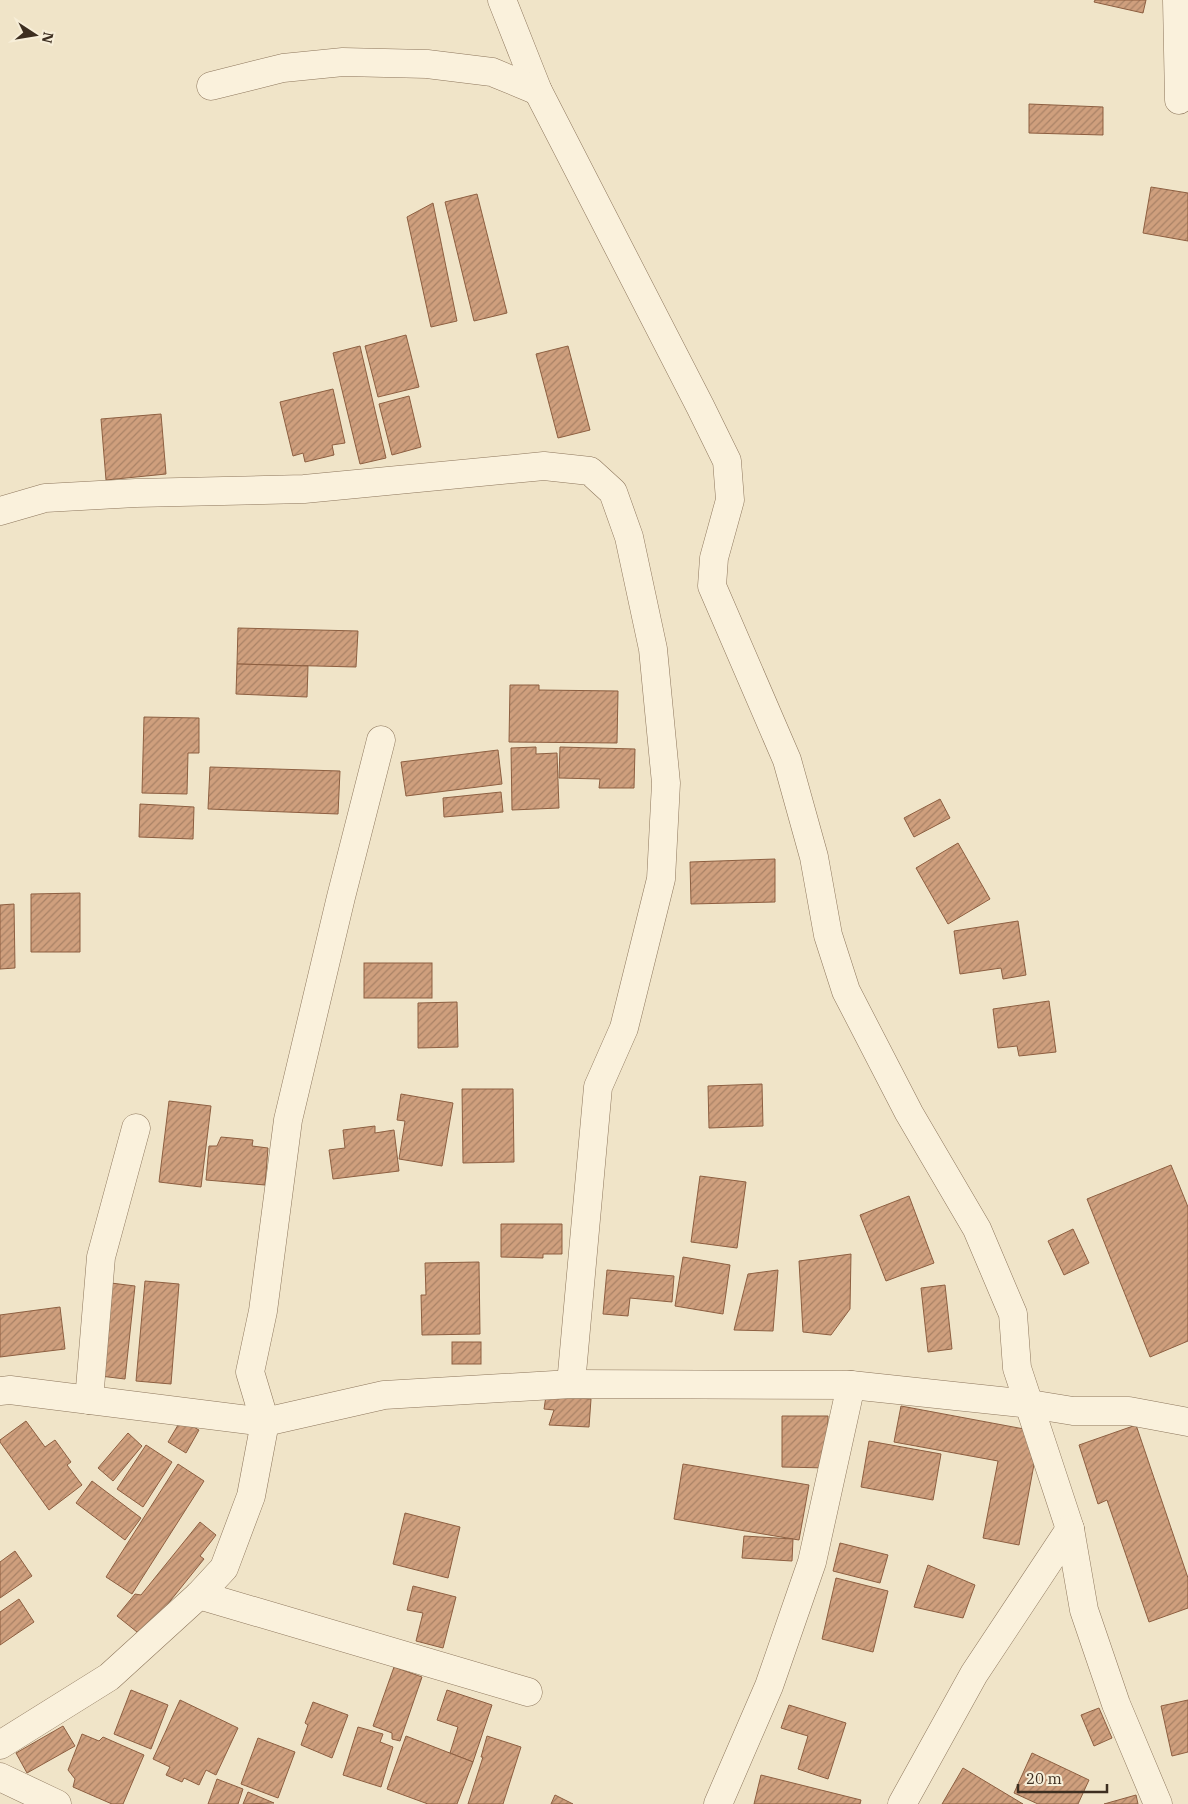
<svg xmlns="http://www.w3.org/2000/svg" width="1188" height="1804" font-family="'IBM Plex Serif',serif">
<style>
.building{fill:url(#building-hatch);stroke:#8d5f41}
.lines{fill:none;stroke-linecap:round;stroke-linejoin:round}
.minor-casing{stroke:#8d765c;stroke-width:29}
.minor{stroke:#faf1dc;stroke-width:28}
</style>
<defs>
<pattern id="building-hatch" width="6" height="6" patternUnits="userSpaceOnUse" patternTransform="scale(1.25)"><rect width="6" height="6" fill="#cf9f7d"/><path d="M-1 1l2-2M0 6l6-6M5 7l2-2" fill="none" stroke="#a98266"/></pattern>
</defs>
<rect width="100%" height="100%" fill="#f0e4c8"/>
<g class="building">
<path d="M 1095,0 L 1146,0 L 1143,13 L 1094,2 Z"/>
<path d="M 1029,104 L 1103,107 L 1103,135 L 1029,133 Z"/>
<path d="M 1151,187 L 1188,193 L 1188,241 L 1143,233 Z"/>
<path d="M 477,194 L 507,313 L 474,321 L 445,202 Z"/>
<path d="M 433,203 L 457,321 L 431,327 L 407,217 Z"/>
<path d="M 406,335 L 419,387 L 378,397 L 365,346 Z"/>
<path d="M 360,346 L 386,458 L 360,464 L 333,353 Z"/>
<path d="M 568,346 L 590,430 L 558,438 L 536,354 Z"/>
<path d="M 333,389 L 345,443 L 332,445 L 334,455 L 305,462 L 303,453 L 293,456 L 280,402 Z"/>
<path d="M 409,396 L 421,447 L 392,455 L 379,404 Z"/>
<path d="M 161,414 L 166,474 L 106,480 L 101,419 Z"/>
<path d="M 238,628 L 358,631 L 356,667 L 237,664 Z"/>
<path d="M 237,664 L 308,666 L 307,697 L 236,694 Z"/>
<path d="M 510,685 L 539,685 L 539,690 L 618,691 L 617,743 L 509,742 Z"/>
<path d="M 144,717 L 199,718 L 199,753 L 188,753 L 187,794 L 142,793 Z"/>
<path d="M 536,747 L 536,754 L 557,753 L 559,808 L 512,810 L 511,748 Z"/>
<path d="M 560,747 L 635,749 L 634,788 L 599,788 L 600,779 L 559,778 Z"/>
<path d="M 498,750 L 502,784 L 406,796 L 401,762 Z"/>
<path d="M 210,767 L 340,771 L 338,814 L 208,809 Z"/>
<path d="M 501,792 L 503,812 L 444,817 L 443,798 Z"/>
<path d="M 940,799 L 950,818 L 914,837 L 904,818 Z"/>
<path d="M 140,804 L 194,807 L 193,839 L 139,837 Z"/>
<path d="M 958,843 L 990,899 L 948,924 L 916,868 Z"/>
<path d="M 775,859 L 775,902 L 691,904 L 690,862 Z"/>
<path d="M 80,893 L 80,952 L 31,952 L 31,894 Z"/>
<path d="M 14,904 L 15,968 L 0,969 L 0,905 Z"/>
<path d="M 1018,921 L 1026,975 L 1003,979 L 1001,968 L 960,974 L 954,931 Z"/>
<rect x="364" y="963" width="68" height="35"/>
<path d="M 1049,1001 L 1056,1052 L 1019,1056 L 1017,1046 L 998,1048 L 993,1009 Z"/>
<path d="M 457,1002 L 458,1047 L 418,1048 L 418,1003 Z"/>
<path d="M 762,1084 L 763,1126 L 709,1128 L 708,1086 Z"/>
<path d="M 462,1089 L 513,1089 L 514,1162 L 463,1163 Z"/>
<path d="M 401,1094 L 453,1103 L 442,1166 L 399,1159 L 405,1121 L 397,1120 Z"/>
<path d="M 169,1101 L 211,1106 L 201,1187 L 159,1182 Z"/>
<path d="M 375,1126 L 375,1133 L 394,1130 L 399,1171 L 333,1179 L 329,1150 L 345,1148 L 343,1130 Z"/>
<path d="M 221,1137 L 253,1140 L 252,1146 L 268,1148 L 265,1185 L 206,1180 L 209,1146 L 217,1146 Z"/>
<path d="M 1171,1165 L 1188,1207 L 1188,1341 L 1150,1357 L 1087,1199 Z"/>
<path d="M 700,1176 L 746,1182 L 737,1248 L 691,1242 Z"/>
<path d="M 909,1196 L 934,1263 L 886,1281 L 860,1215 Z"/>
<path d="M 501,1224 L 562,1224 L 562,1254 L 543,1254 L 543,1258 L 501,1257 Z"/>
<path d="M 1073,1229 L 1089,1263 L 1064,1275 L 1048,1241 Z"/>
<path d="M 851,1254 L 850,1309 L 831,1335 L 803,1332 L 799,1261 Z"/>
<path d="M 683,1257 L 730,1265 L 723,1314 L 675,1306 Z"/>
<path d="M 479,1262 L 480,1334 L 422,1335 L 421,1295 L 426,1295 L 425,1263 Z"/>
<path d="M 607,1270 L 674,1276 L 672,1302 L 630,1298 L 628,1316 L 603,1314 Z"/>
<path d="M 778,1270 L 773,1331 L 734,1330 L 748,1274 Z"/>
<path d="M 145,1281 L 179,1284 L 171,1384 L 136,1381 Z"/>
<path d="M 111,1283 L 135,1286 L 125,1379 L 100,1376 Z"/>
<path d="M 945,1285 L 952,1349 L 928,1352 L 921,1288 Z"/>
<path d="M 60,1307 L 65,1349 L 0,1357 L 0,1315 Z"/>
<rect x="452" y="1342" width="29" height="22"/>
<path d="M 546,1396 L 591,1399 L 589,1427 L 549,1425 L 554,1410 L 544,1409 Z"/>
<path d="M 901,1406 L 1040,1432 L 1019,1545 L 983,1538 L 998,1461 L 894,1442 Z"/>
<path d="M 782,1416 L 828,1416 L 828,1468 L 782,1467 Z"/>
<path d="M 181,1420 L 199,1430 L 186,1453 L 168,1442 Z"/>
<path d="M 26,1421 L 45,1447 L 55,1440 L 71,1462 L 67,1465 L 82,1485 L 49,1510 L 0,1442 L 0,1440 Z"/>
<path d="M 1136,1425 L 1188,1578 L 1188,1608 L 1149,1622 L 1107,1500 L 1098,1504 L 1079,1445 Z"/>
<path d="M 128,1433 L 142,1446 L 113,1481 L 98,1468 Z"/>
<path d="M 869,1441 L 941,1454 L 933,1500 L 861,1487 Z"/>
<path d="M 146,1445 L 172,1462 L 143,1507 L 117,1489 Z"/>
<path d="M 178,1464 L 204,1481 L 132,1594 L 106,1577 Z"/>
<path d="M 683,1464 L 809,1485 L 799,1540 L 674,1519 Z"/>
<path d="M 92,1481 L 141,1518 L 125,1540 L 76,1503 Z"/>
<path d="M 405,1513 L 460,1527 L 448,1578 L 393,1564 Z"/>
<path d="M 200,1522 L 216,1535 L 200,1556 L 204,1559 L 142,1636 L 117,1616 L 135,1594 L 141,1595 Z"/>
<path d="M 744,1536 L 793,1539 L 792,1561 L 742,1558 Z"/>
<path d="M 840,1543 L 888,1555 L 880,1583 L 833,1571 Z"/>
<path d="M 15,1551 L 32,1576 L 0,1598 L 0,1562 Z"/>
<path d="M 928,1565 L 975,1585 L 963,1618 L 914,1607 Z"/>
<path d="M 836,1578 L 888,1591 L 873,1652 L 822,1639 Z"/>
<path d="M 413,1586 L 456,1597 L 443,1648 L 416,1641 L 423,1613 L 407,1610 Z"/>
<path d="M 19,1599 L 34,1622 L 0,1645 L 0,1612 Z"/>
<path d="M 394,1667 L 422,1677 L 400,1741 L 392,1739 L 392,1733 L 373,1726 Z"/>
<path d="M 131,1690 L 168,1705 L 151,1749 L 114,1734 Z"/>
<path d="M 447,1690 L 492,1705 L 473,1762 L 450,1753 L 458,1727 L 437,1720 Z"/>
<path d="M 180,1700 L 238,1728 L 216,1775 L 206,1770 L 199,1785 L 184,1778 L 182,1782 L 166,1775 L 170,1767 L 153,1759 Z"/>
<path d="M 1188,1700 L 1188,1752 L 1172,1756 L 1161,1706 Z"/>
<path d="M 313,1702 L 348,1715 L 332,1758 L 301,1745 L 308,1725 L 305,1723 Z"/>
<path d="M 789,1705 L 846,1723 L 828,1779 L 798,1769 L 808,1736 L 781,1728 Z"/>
<path d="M 1099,1708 L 1112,1738 L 1094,1746 L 1081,1715 Z"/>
<path d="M 63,1726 L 75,1746 L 27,1773 L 16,1753 Z"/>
<path d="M 358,1727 L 383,1734 L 380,1742 L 393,1747 L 381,1787 L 343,1775 Z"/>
<path d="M 82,1734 L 99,1741 L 103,1737 L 144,1755 L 123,1804 L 112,1804 L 73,1787 L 75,1779 L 68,1770 Z"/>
<path d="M 406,1736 L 473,1762 L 457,1804 L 428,1804 L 387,1789 Z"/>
<path d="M 487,1736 L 521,1747 L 503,1804 L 468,1804 L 483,1757 L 481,1757 Z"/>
<path d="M 258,1738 L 295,1752 L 278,1798 L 241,1784 Z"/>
<path d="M 1032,1753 L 1089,1780 L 1078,1804 L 1038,1804 L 1014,1793 Z"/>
<path d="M 963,1768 L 1023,1804 L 942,1804 Z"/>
<path d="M 761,1775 L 861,1800 L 860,1804 L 754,1804 Z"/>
<path d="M 217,1779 L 243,1789 L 238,1804 L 208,1804 Z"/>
<path d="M 248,1792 L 274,1803 L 243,1804 Z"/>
<path d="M 555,1795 L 573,1804 L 551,1804 Z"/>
<path d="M 1136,1795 L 1138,1804 L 1104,1804 Z"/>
</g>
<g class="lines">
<defs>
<g id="minor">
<path d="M 502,0 L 538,91 L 700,406 L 727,461 L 730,500 L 714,558 L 712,586 L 787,760 L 814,857 L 828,935 L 846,991 L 909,1113 L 977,1229 L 1013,1314 L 1017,1368 L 1070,1529 L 1084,1610 L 1116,1704 L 1158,1804"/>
<path d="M 1177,0 L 1179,100"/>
<path d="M 211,86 L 283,68 L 343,62 L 427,64 L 492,72 L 538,91"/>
<path d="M 0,511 L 45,498 L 136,493 L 304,489 L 544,466 L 590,471 L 613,492 L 629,537 L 653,649 L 666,783 L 661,879 L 624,1028 L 598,1087 L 571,1384"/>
<path d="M 0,1391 L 10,1390 L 265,1422 L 384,1395 L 571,1384 L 851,1385 L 1030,1404 L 1073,1411 L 1129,1411 L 1188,1422"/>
<path d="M 89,1400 L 101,1257 L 136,1128"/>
<path d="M 199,1595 L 528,1692"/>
<path d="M 0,1745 L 109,1677 L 199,1595 L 224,1568 L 251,1496 L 265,1422 L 250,1372 L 263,1311 L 288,1120 L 341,897 L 381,740"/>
<path d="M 0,1777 L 57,1804"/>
<path d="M 718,1804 L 769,1686 L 812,1562 L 851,1385"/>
<path d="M 902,1804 L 974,1674 L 1070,1529"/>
</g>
</defs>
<use href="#minor" class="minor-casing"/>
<use href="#minor" class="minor"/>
</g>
<g transform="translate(35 35) rotate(102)" stroke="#f7eed8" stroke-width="4" paint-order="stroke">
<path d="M0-4L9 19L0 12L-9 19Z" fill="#3d2e20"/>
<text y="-8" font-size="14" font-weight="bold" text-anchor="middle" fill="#3d2e20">N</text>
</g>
<path d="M1018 1784v8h89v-8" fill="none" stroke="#3d2e20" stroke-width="2.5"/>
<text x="1026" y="1784" font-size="15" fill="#3d2e20" stroke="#f7eed8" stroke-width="4" paint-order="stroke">20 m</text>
</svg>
